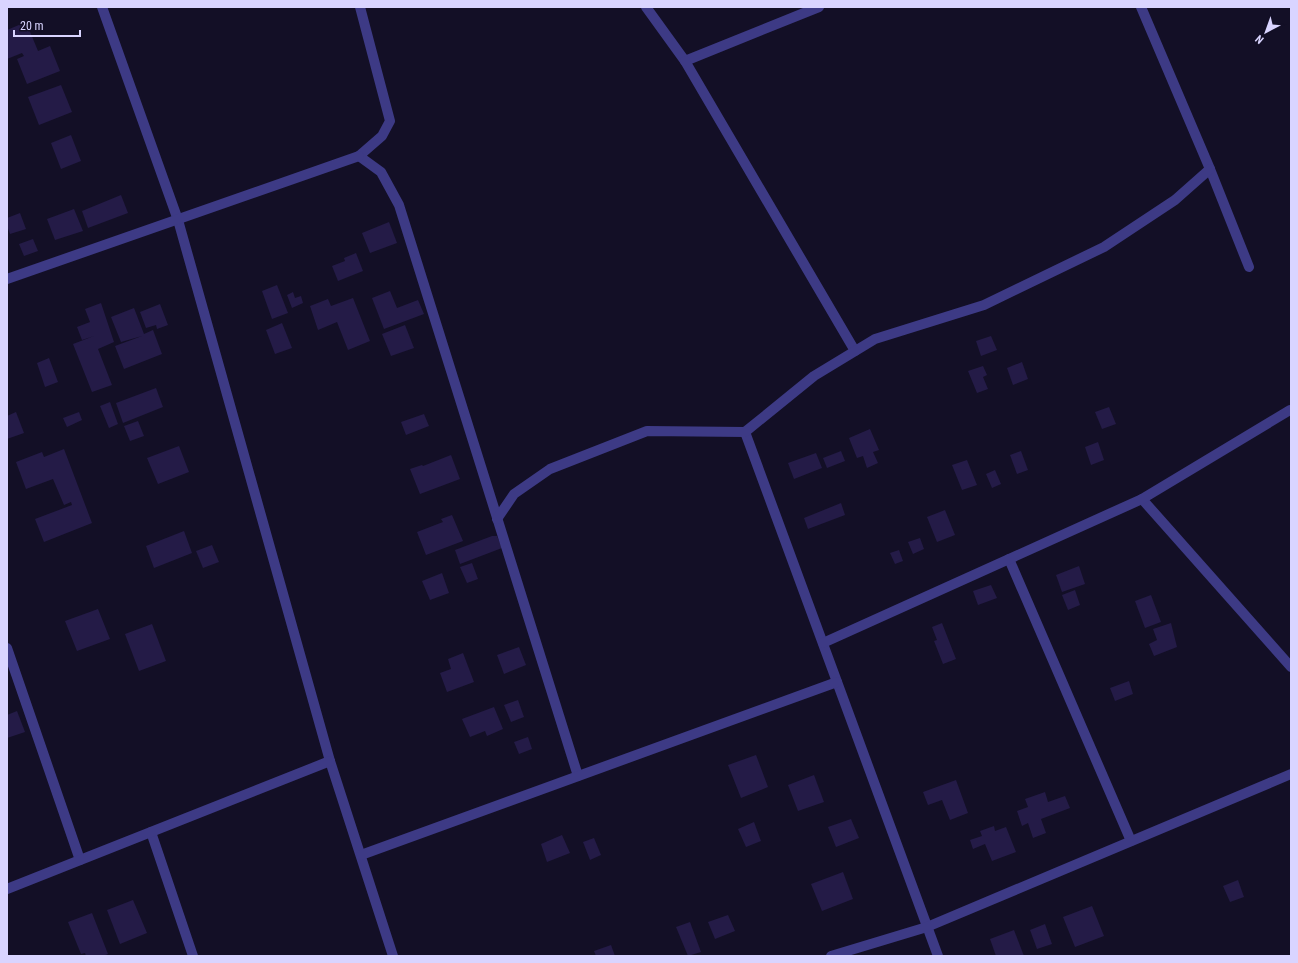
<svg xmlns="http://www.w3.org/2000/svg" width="1298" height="963" font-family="'Roboto Condensed',sans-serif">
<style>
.building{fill:#241b47}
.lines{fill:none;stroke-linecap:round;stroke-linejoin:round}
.street{stroke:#3d3a85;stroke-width:10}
</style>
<rect width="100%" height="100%" fill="#130f26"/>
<g class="building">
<path d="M 26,22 L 38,51 L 50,46 L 60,71 L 27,84 L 17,59 L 24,56 L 22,53 L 7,59 L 7,30 Z"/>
<path d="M 61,85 L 72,112 L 39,125 L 28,97 Z"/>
<path d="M 71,135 L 81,161 L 61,169 L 51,143 Z"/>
<path d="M 121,195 L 128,213 L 88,228 L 82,211 Z"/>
<path d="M 74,209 L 83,231 L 55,240 L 47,219 Z"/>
<path d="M 20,213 L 26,229 L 10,234 L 7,226 L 7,218 Z"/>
<path d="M 389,222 L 397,243 L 370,253 L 362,233 Z"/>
<path d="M 33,239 L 38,251 L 24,256 L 19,244 Z"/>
<path d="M 356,253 L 363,271 L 338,281 L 332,266 L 345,261 L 344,258 Z"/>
<path d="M 277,285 L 288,313 L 272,319 L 262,291 Z"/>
<path d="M 390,291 L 397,308 L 418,300 L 424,314 L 384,329 L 372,298 Z"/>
<path d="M 293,292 L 295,298 L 301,296 L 303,303 L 292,308 L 287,295 Z"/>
<path d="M 353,298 L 370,341 L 348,350 L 337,322 L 318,330 L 310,306 L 328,299 L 331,306 Z"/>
<path d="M 101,303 L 114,342 L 98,349 L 112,385 L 92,392 L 73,344 L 94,336 L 82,340 L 77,327 L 90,322 L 85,309 Z"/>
<path d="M 160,304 L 168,325 L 157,329 L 156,325 L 146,328 L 140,312 Z"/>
<path d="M 134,308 L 144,334 L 153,330 L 162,354 L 124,369 L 115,346 L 142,336 L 121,342 L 111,317 Z"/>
<path d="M 282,323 L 292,348 L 275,354 L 266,330 Z"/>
<path d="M 405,325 L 414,348 L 391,356 L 382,334 Z"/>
<path d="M 991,336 L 997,350 L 981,356 L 976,341 Z"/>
<path d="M 49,358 L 58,382 L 45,387 L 37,363 Z"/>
<path d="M 1022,362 L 1028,379 L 1013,385 L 1007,368 Z"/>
<path d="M 983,366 L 987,375 L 983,377 L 988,389 L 977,393 L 968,371 Z"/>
<path d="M 156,388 L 163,407 L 123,423 L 116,403 Z"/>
<path d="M 110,402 L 118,424 L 109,428 L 100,406 Z"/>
<path d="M 1109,407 L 1116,424 L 1102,429 L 1095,412 Z"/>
<path d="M 16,412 L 24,433 L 7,439 L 7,416 Z"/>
<path d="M 79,412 L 82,420 L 67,427 L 63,418 Z"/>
<path d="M 424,414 L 429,426 L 406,435 L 401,422 Z"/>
<path d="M 138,421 L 144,436 L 130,441 L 124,426 Z"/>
<path d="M 870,429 L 879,450 L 873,452 L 878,463 L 867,468 L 863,456 L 857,458 L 849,438 Z"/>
<path d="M 1098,442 L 1104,460 L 1091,465 L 1085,447 Z"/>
<path d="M 179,446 L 189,472 L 158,484 L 147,458 Z"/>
<path d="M 64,449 L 92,523 L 44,542 L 35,519 L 72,505 L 71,502 L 64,505 L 53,479 L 26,489 L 16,462 L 42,452 L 44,457 Z"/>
<path d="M 841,451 L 845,461 L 827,468 L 823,458 Z"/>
<path d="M 1021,451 L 1028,470 L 1017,474 L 1010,455 Z"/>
<path d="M 816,453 L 822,468 L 794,479 L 788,463 Z"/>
<path d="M 451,455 L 460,479 L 420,494 L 410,469 L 422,465 L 423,466 Z"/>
<path d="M 967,460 L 977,485 L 962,490 L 952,465 Z"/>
<path d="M 995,470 L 1001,484 L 992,488 L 986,474 Z"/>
<path d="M 841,503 L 845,515 L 808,529 L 804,518 Z"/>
<path d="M 945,510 L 955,535 L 937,542 L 927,517 Z"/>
<path d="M 452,515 L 463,541 L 426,555 L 417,532 L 443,522 L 441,519 Z"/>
<path d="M 184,531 L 192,553 L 154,568 L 146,546 Z"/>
<path d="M 492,536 L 497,536 L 502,548 L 460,564 L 455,550 Z"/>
<path d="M 920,538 L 924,549 L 913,554 L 908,542 Z"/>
<path d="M 212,545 L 219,562 L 203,568 L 196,551 Z"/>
<path d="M 899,550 L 903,561 L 895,564 L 890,553 Z"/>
<path d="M 472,563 L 478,579 L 467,583 L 460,567 Z"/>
<path d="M 1079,566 L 1085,584 L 1062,592 L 1056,575 Z"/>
<path d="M 442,573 L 449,593 L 430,600 L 422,581 Z"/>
<path d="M 991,585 L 997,598 L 978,605 L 973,591 Z"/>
<path d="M 1075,590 L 1080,605 L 1068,610 L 1062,595 Z"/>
<path d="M 1151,595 L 1161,622 L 1145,628 L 1135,601 Z"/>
<path d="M 98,609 L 110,639 L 77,651 L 65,621 Z"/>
<path d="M 942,623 L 956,659 L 943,664 L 934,641 L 937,640 L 932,627 Z"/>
<path d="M 1171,623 L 1177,647 L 1154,656 L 1149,644 L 1157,640 L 1153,629 Z"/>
<path d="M 152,624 L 166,661 L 139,671 L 125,634 Z"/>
<path d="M 519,647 L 526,665 L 504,674 L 497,655 Z"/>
<path d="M 463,653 L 474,682 L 447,692 L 440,673 L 451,669 L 448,659 Z"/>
<path d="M 1129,681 L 1133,694 L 1115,701 L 1110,688 Z"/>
<path d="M 518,700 L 524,717 L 511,722 L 504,705 Z"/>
<path d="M 494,707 L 503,729 L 487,736 L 485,731 L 470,737 L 462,719 Z"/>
<path d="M 17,711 L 25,732 L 7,738 L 7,715 Z"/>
<path d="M 528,737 L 532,749 L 519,754 L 514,742 Z"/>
<path d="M 756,755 L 768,787 L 741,798 L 728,765 Z"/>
<path d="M 814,775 L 824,802 L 798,811 L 788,785 Z"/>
<path d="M 956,780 L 968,813 L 950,820 L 942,800 L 928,805 L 923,792 Z"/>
<path d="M 1045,792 L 1048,802 L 1065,796 L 1070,808 L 1041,819 L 1046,833 L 1033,838 L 1028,823 L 1022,826 L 1017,811 L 1028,807 L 1025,799 Z"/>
<path d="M 851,819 L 859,838 L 836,847 L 828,827 Z"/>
<path d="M 754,822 L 761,841 L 746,847 L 738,829 Z"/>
<path d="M 994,826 L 995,831 L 1006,827 L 1016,852 L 992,861 L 985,844 L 973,849 L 970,840 L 982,836 L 980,831 Z"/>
<path d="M 562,835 L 570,853 L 547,862 L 541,844 Z"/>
<path d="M 594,838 L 601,855 L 590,860 L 583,842 Z"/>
<path d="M 843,872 L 853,899 L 822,911 L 811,884 Z"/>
<path d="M 1238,880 L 1244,897 L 1230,902 L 1223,886 Z"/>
<path d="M 133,900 L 147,933 L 120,944 L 107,910 Z"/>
<path d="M 1092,906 L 1104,936 L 1075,947 L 1063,917 Z"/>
<path d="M 92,913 L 108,954 L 103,956 L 86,956 L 85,953 L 81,954 L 68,922 Z"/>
<path d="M 728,915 L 735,931 L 715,939 L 708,922 Z"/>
<path d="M 690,922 L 701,952 L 688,956 L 676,927 Z"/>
<path d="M 1045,924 L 1052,944 L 1037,949 L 1030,930 Z"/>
<path d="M 1014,930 L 1024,956 L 996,956 L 990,939 Z"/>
<path d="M 611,945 L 615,956 L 596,956 L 594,951 Z"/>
</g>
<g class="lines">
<g class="street">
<path d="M 102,7 L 178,220 L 330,761 L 393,956"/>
<path d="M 360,7 L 390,121 L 382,136 L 359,156 L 381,172 L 399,205 L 578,776"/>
<path d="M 646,7 L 685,61 L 819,7"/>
<path d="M 1141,7 L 1210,169 L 1249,267"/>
<path d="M 685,61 L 855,351"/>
<path d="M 7,279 L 359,156"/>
<path d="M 745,432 L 938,956"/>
<path d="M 1142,499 L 1291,667"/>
<path d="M 497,519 L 514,494 L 550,469 L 647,431 L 745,432 L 814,376 L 875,339 L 984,305 L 1104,247 L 1175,200 L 1210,169"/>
<path d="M 1009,559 L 1131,841"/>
<path d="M 823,643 L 1142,499 L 1290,410"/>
<path d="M 7,648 L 80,860"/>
<path d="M 151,832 L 193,956"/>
<path d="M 361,855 L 837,682"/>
<path d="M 7,889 L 330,761"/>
<path d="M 831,956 L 927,927 L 1291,774"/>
</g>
</g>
<rect width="1298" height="963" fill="none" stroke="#d9d4ff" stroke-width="16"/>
<g transform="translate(1266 32) rotate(221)" stroke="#130f26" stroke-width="3" paint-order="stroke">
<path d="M0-3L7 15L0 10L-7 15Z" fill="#d9d4ff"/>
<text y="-6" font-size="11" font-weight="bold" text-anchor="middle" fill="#d9d4ff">N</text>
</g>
<path d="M14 30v6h66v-6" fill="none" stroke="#d9d4ff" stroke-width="2"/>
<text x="20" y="30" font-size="12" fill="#d9d4ff" stroke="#130f26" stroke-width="3" paint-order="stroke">20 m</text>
</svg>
